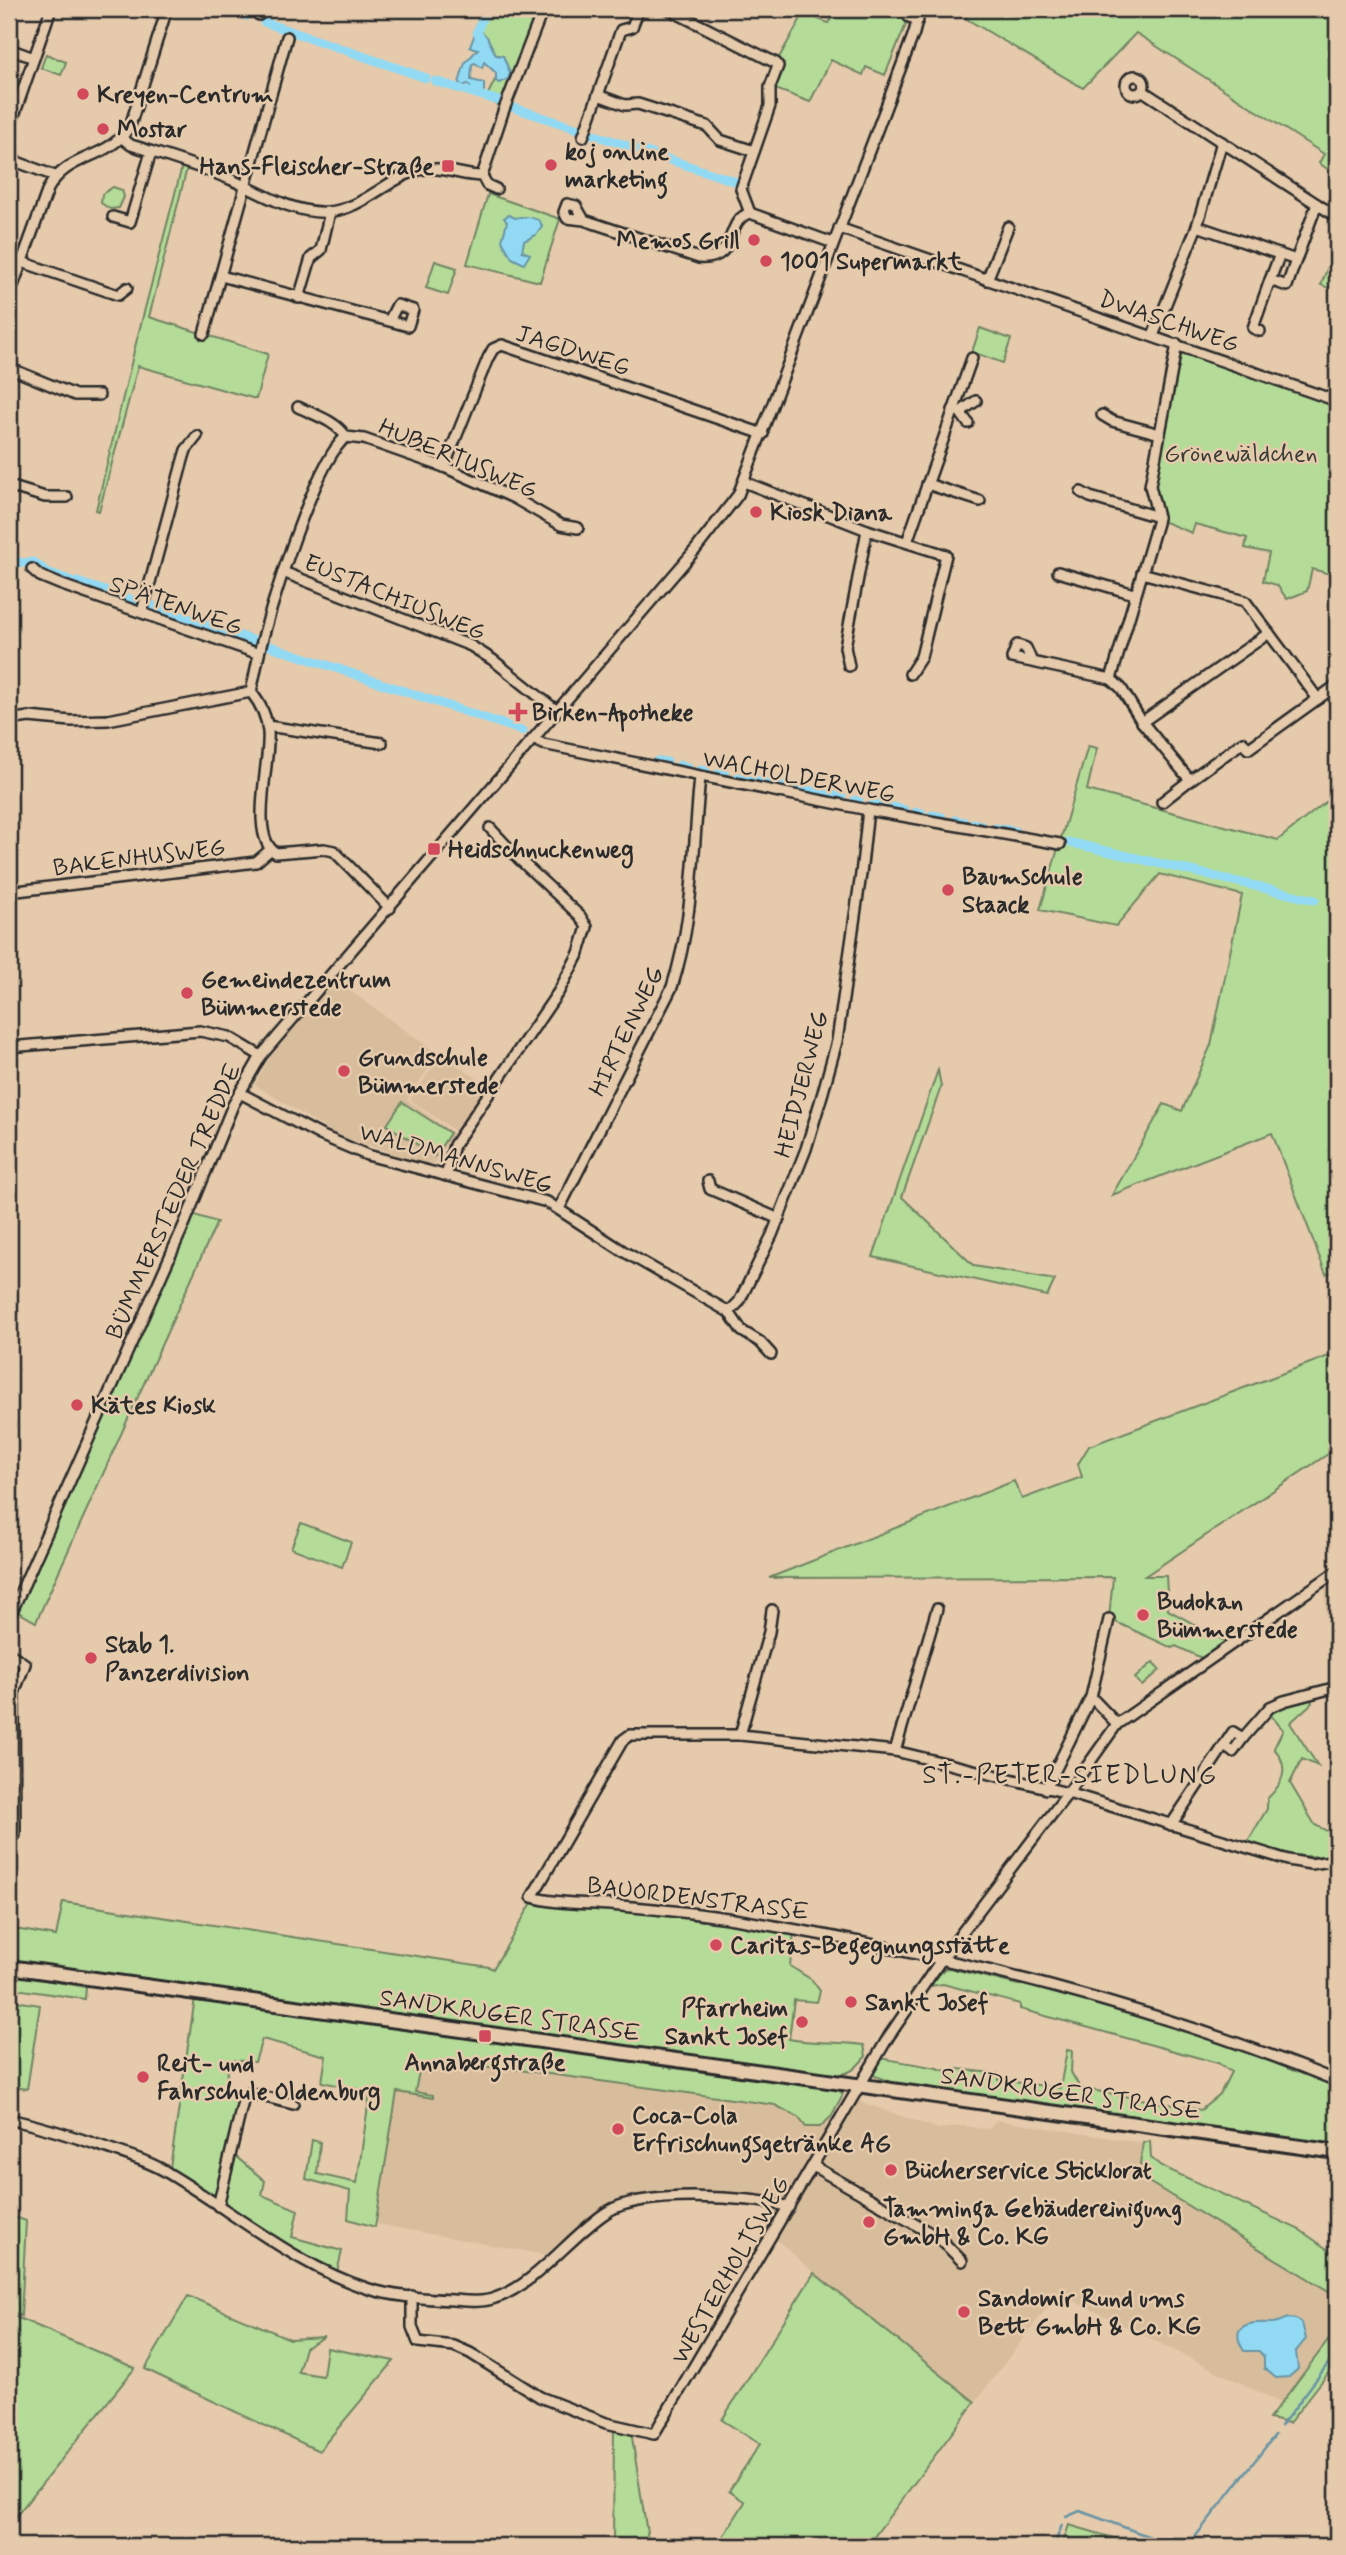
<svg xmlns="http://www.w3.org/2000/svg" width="1346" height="2555" font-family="Mynerve,sans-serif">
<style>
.built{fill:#d8bd9c;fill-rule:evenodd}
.green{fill:#b4dc98;stroke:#708462;stroke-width:2}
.water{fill:#92daf4;stroke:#6994a4;stroke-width:2}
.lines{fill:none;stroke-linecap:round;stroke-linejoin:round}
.stream{stroke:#6994a4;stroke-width:2.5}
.canal{stroke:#92daf4;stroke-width:9}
.street-casing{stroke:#2b2b2b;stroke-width:14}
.secondary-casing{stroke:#2b2b2b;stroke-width:18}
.street{stroke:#e5caac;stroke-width:9}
.secondary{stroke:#e5caac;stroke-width:12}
.poi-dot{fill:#d1495b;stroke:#e5caac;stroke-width:2.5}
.labels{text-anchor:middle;stroke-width:5;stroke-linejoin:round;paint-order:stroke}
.poi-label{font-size:24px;font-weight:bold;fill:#2b2b2b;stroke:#e5caac;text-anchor:start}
.street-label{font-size:24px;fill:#2b2b2b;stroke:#e5caac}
.park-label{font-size:24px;fill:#393d36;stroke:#e5caac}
.neighbourhood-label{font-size:26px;letter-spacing:2px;fill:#2b2b2b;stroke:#e5caac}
</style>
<rect width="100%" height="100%" fill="#e5caac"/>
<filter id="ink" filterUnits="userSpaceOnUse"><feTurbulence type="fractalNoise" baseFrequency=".0143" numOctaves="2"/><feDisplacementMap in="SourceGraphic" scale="14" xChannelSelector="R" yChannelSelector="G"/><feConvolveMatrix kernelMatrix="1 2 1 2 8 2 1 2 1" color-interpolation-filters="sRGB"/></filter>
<g filter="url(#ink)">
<g class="built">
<path d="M 335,980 L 438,1054 L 407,1100 L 453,1133 L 432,1166 L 336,1135 L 255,1085 L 269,1058 Z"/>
<path d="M 441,1055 L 487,1085 L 455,1131 L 410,1100 Z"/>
<path d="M 1337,1575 L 1337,1618 L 1326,1619 L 1325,1583 Z"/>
<path d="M 448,2064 L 505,2068 L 775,2105 L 798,2117 L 806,2127 L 820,2127 L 831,2117 L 858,2101 L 939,2129 L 963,2126 L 990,2129 L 996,2120 L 1143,2143 L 1140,2164 L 1146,2170 L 1147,2181 L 1337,2296 L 1337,2329 L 1281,2403 L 1058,2293 L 975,2402 L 814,2273 L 774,2237 L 793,2202 L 783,2199 L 660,2193 L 632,2198 L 608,2208 L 546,2255 L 376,2224 L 397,2092 L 432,2098 L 433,2095 L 415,2092 L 418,2071 L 431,2073 ZM 1288,2318 L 1302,2323 L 1306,2339 L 1296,2351 L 1298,2357 L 1277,2378 L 1264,2368 L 1264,2357 L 1259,2351 L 1244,2351 L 1263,2322 L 1275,2324 Z"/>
</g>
<g class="green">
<path d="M 486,9 L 540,9 L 501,107 L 486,98 L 495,80 L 510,73 L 503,56 L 496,55 L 487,37 L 477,28 Z"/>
<path d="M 839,9 L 901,9 L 907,22 L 885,75 L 866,67 L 863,75 L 831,60 L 810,102 L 770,87 L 776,63 L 804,13 L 828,23 Z"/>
<path d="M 971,9 L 1337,9 L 1337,176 L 1319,163 L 1324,154 L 1136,33 L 1083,88 L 965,18 Z"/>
<path d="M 46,54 L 66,62 L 61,75 L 41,68 Z"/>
<path d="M 183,163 L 188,164 L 149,317 L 268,354 L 256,399 L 138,366 L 99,511 L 96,510 L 136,343 Z"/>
<path d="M 113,187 L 122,190 L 124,197 L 119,208 L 110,209 L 101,203 L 102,194 Z"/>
<path d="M 488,194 L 560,219 L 540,282 L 467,264 Z"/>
<path d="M 1337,243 L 1337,291 L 1321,285 Z"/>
<path d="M 435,261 L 457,268 L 448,295 L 426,288 Z"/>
<path d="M 980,328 L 1011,339 L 1003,363 L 972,352 Z"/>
<path d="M 1179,349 L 1337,403 L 1337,560 L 1333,559 L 1330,574 L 1312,569 L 1307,591 L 1287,599 L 1277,585 L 1263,581 L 1269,553 L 1245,548 L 1247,538 L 1195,524 L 1192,533 L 1162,521 L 1155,484 Z"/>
<path d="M 1088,746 L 1097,748 L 1087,790 L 1278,840 L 1337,793 L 1337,1271 L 1326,1274 L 1272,1133 L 1112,1195 L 1164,1104 L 1182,1111 L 1211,1045 L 1242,895 L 1160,874 L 1116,926 L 1040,910 Z"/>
<path d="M 938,1070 L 941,1087 L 902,1197 L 974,1266 L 1055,1280 L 1047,1296 L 873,1257 Z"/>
<path d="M 402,1102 L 450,1133 L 435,1156 L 387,1125 Z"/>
<path d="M 188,1213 L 217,1222 L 36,1622 L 13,1609 Z"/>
<path d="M 1337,1353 L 1337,1448 L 1145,1576 L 1166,1576 L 1168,1610 L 1232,1645 L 1208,1661 L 1176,1646 L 1172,1648 L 1109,1619 L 1113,1577 L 769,1578 L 1014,1481 L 1022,1499 L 1082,1477 L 1078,1464 L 1089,1446 Z"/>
<path d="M 301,1523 L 351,1542 L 342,1567 L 291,1548 Z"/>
<path d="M 1153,1662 L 1160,1670 L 1142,1686 L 1135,1678 Z"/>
<path d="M 1311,1698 L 1312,1703 L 1290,1723 L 1318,1766 L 1302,1759 L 1290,1783 L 1315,1825 L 1337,1836 L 1337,1855 C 1299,1859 1284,1854 1248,1841 L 1267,1809 L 1267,1799 C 1284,1783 1290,1767 1274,1748 L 1283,1730 L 1269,1713 L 1278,1708 Z"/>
<path d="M 533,1901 L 752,1926 L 794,1933 L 790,1966 L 812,1980 L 820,1991 L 817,2002 L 794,2000 L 789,2039 C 814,2044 838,2041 864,2045 L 866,2056 C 859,2064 852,2074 840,2074 L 839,2090 L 843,2094 L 831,2117 L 820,2127 L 806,2127 L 798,2117 L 775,2105 L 505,2068 L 448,2064 L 431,2073 L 419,2071 L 415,2092 L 433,2095 L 433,2098 L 397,2092 L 375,2227 L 348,2219 L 350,2191 L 306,2179 L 312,2140 L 320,2142 L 317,2174 L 357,2183 L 370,2092 L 322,2082 L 326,2056 L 262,2039 L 255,2062 L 231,2060 L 223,2090 L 239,2097 L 228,2150 L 265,2181 L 262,2195 L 298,2210 L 292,2237 L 342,2251 L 337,2272 L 287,2245 L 170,2168 L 195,1998 L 90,1975 L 9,1960 L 9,1928 L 56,1936 L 63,1902 L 489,1967 L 493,1969 Z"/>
<path d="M 949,1968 L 1018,1985 L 1027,1985 L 1142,2015 L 1243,2049 L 1337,2086 L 1337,2147 L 894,2083 L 875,2076 L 873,2072 L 880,2058 L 937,2068 L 952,2073 L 958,2069 L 999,2074 L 999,2080 L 1060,2088 L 1067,2050 L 1072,2051 L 1071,2072 L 1080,2088 L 1201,2110 L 1220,2094 L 1231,2072 L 1218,2063 L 1020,2009 L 1020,2004 L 943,1984 L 930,1986 L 944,1969 Z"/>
<path d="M 9,1974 L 86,1987 L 85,1999 L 9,1988 Z"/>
<path d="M 9,2000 L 40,2005 L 27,2089 L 9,2086 Z"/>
<path d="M 1150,2141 L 1151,2158 L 1161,2166 L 1300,2230 L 1337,2256 L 1337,2296 L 1147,2181 L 1146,2170 L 1140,2164 L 1143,2143 Z"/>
<path d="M 9,2215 L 26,2221 L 21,2316 L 9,2311 Z"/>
<path d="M 814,2273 L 975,2402 L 867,2546 L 717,2546 L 745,2502 L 729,2491 L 760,2444 L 722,2420 Z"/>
<path d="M 188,2296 L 290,2339 L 324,2337 L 305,2348 L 298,2372 L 323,2376 L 327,2348 L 394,2361 L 319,2451 L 145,2369 Z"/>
<path d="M 9,2314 L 135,2368 L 9,2525 Z"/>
<path d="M 1337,2329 L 1337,2362 L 1289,2423 L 1269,2419 Z"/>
<path d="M 614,2429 L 631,2431 L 649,2546 L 613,2546 Z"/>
<path d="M 1069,2525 L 1131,2543 L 1128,2546 L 1062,2546 Z"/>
</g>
<g class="water">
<path d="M 477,28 L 487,37 L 496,55 L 503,56 L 510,73 L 508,79 L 499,83 L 496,81 L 496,73 L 484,62 L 482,68 L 475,63 L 472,64 L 471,80 L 484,83 L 484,91 L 480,94 L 478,92 L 474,93 L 468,84 L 462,86 L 459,83 L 465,63 L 478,49 L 470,47 Z"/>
<path d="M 509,215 L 515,218 C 523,216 533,217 540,221 L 542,227 L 536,235 L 524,241 L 522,251 L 530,254 L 524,264 L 512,258 L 502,241 L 507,222 L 504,218 Z"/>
<path d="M 1288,2318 L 1296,2319 L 1302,2323 L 1306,2339 L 1296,2351 L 1298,2369 L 1289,2377 L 1276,2378 L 1264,2368 L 1264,2357 L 1259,2351 L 1244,2351 C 1227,2323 1251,2322 1272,2323 C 1277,2323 1283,2320 1288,2318 Z"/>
</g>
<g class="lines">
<g class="stream">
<path d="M 1281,2426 L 1337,2352"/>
<path d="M 1066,2517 L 1080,2511 L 1172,2545"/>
<path d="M 1054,2546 L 1062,2525"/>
<path d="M 1188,2546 L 1275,2435"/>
</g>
<g class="canal">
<path d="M 226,9 L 247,16"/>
<path d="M 264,22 L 426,78"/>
<path d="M 482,39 L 477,32 L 486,9"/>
<path d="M 435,81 L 499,101"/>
<path d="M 512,107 L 578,129"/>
<path d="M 592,134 L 734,181"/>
<path d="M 9,558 L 21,563 L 33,562 L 47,572 L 69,580"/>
<path d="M 77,582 L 136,601"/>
<path d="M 150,605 L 258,642"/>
<path d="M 267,645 L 523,731"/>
<path d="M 657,761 L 667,762"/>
<path d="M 680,765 L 688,767"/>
<path d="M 701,769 L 706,770"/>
<path d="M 719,773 L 725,774"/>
<path d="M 738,777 L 842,797"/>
<path d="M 855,800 L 859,801"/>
<path d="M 873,803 L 884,805"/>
<path d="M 894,807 L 905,810"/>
<path d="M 916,812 L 922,813"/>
<path d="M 932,815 L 942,817"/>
<path d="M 955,820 L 964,822"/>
<path d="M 973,823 L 981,825"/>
<path d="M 995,828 L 1015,831"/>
<path d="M 1068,842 L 1315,900"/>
</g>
<defs>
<g id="street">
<path d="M 668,9 L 776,63 L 778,66 L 770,87 L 770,106 L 741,189 L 750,213"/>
<path d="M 905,9 L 909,17 L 918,20"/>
<path d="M 259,15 L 262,9"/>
<path d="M 9,49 L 34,58"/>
<circle cx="1135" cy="85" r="9"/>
<path d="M 1143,91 L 1337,217"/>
<path d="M 598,95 L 621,30 L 632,27 L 639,9"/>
<path d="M 9,130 L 51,9"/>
<path d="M 583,137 L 598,95 L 625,105 L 638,104 L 707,126 L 720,140 L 754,151"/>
<path d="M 122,138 L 131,145 C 165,156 200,166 232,180 C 261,193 294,214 327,212 C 362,210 386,179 419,170 C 440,165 461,176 482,176 L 487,185 L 496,189"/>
<path d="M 9,159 L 55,176"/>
<path d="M 482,176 L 503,112 L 543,9"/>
<path d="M 113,217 L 130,222 L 151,152"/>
<path d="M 584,220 L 576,206 L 567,204 L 564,212 L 567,218 L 584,220 L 699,258 C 739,261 724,220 750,213 L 833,243"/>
<path d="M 1197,226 L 1296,260 L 1287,286 L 1270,280 L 1280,254"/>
<path d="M 839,228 L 1337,401"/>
<path d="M 1296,260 L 1317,204"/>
<path d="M 22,262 L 118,295 L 127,288"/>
<path d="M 221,276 L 408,326 L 413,310 L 397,305 L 389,321"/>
<path d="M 987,280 L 1008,227"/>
<path d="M 9,297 L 48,189 C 68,152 107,162 130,126 L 167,9"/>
<path d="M 299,298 L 311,258 L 321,250 L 330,212"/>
<path d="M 1260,331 L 1253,328 L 1270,280"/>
<path d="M 204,334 L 287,37"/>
<path d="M 1153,336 L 1197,226 L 1222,142"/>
<path d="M 9,368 L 75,395 L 99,395"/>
<path d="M 298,407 C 315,415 336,421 346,437"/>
<path d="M 953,410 L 960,412 L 968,423"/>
<path d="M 960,412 L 976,401"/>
<path d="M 1102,415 L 1112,421 L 1160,434"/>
<path d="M 444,467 L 488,358 L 493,349 L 502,345 L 763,434"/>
<path d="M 744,482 L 867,530 L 946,555 L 921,657 L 910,674"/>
<path d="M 927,484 L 980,501"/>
<path d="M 9,486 L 45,497 L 67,497"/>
<path d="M 1081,492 L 1090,497 L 1158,517"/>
<path d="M 907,542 L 972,358"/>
<path d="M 32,569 L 40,576 L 62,585 L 259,654 L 251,692 C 260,703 267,718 268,732 C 271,761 248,837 276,853 L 324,849 L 334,851 L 390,908"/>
<path d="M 283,572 L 471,646 L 493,660 L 557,711"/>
<path d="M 1058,572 L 1134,594"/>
<path d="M 1142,573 L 1245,601 L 1318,699"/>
<path d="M 142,612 L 183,460 L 186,450 L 197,436"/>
<path d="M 259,654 C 268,613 316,459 346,437 L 364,439 L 444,467 L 514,498 L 561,525 L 578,528"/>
<path d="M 1032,662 L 1012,658 L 1017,645 L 1026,648 L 1032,662 L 1111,679 L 1157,523 L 1158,517 L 1150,486 L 1177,344"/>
<path d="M 849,666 L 845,647 L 867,530"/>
<path d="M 1111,679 L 1121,688 L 1142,722 L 1190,780 L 1243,742 L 1248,749 L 1337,685"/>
<path d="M 9,720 L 29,717 L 71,721 L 108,720 L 251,692"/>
<path d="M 1142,722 L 1269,633"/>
<path d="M 267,726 L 382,743"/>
<path d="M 533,739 L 543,744 L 868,810 L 1060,844"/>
<path d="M 1162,802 L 1190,780"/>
<path d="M 9,892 L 256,862 L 270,850"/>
<path d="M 9,1047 L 200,1031 L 229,1037 L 261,1056"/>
<path d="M 240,1093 L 320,1135 L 367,1155 L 547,1202 L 623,1251 L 729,1312 L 742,1331 L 760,1342 L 771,1354"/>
<path d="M 446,1176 L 454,1145 L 559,991 L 579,953 L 587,927 L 580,916 L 520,860 L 490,828"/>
<path d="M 708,1181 L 710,1189 L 779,1219"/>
<path d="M 559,1209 L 672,987 C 694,920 693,846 700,777"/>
<path d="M 729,1312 L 739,1302 L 772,1235 L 806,1149 L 823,1092 L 837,1041 L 861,874 L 868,810"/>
<path d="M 9,1618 L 184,1225 L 233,1105 L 261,1056 L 696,549 L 738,495 L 914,33 L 920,9"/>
<path d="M 9,1653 L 25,1664 L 14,1693 L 15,1835"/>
<path d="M 1091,1697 L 1109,1619"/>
<path d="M 740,1735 L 769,1632 L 772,1610"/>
<path d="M 1243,1738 L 1270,1707 L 1284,1701 L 1337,1687"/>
<path d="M 895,1751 L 937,1609"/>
<path d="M 1046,1789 L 1091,1697 L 1117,1724"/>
<path d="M 1171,1825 L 1233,1732 L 1243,1738 L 1233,1752 L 1224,1746"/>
<path d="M 1337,1860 L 1311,1864 L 1288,1860 L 1068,1793 L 895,1751 L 740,1735 L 630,1735 L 623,1740 L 532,1897 C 555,1904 586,1903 610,1905 C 659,1909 709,1914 757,1923 C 955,1957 1151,2005 1337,2081"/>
<path d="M 9,2119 C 44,2127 76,2137 110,2149 C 130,2156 151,2162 168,2173 C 234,2212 296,2266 369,2289 C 395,2297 426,2299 453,2300 C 466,2301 482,2303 495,2298 C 535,2286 571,2235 607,2212 C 641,2190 751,2196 789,2207"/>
<path d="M 813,2166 L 939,2238 L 962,2261"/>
<path d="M 218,2206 L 244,2097 L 250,2093 L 293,2104"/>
<path d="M 412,2296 L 412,2327 L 418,2342 L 454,2346 L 470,2353 L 540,2397 L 606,2423 L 654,2434 L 889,2036 L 941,1960 L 1068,1793 L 1117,1724 L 1337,1571"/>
</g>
<path id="secondary" d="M 9,1967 L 1337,2152"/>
</defs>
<use href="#street" class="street-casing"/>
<use href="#secondary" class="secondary-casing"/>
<use href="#street" class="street"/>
<use href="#secondary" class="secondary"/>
</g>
</g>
<g class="poi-dot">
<circle cx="83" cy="94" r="7"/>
<circle cx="103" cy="129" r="7"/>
<circle cx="551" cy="165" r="7"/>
<rect x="441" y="159" width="14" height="14" rx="3.5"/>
<circle cx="754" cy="240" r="7"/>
<circle cx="766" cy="261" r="7"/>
<circle cx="756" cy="512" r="7"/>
<path d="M514.5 701.5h7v7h7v7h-7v7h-7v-7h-7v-7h7z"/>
<rect x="427" y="842" width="14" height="14" rx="3.5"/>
<circle cx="948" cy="890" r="7"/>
<circle cx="187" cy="993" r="7"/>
<circle cx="344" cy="1071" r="7"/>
<circle cx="77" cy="1405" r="7"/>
<circle cx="1143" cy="1615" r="7"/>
<circle cx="91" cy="1658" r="7"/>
<circle cx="716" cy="1945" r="7"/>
<circle cx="851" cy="2002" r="7"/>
<circle cx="802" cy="2022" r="7"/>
<rect x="478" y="2029" width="14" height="14" rx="3.5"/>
<circle cx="143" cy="2077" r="7"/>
<circle cx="618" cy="2129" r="7"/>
<circle cx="891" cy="2170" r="7"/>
<circle cx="869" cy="2222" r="7"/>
<circle cx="964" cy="2312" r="7"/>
</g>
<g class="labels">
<g class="poi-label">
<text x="97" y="102">Kreyen-Centrum</text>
<text x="117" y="137">Mostar</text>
<text x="565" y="159">koj online<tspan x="565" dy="28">marketing</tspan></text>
<text x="434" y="174" text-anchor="end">Hans-Fleischer-Straße</text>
<text x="740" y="248" text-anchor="end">Memos Grill</text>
<text x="780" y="269">1001 Supermarkt</text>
<text x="770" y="520">Kiosk Diana</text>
<text x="532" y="720">Birken-Apotheke</text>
<text x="448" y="857">Heidschnuckenweg</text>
<text x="962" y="884">Baumschule<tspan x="962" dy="28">Staack</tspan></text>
<text x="201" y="987">Gemeindezentrum<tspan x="201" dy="28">Bümmerstede</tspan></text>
<text x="358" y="1065">Grundschule<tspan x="358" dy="28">Bümmerstede</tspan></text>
<text x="91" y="1413">Kätes Kiosk</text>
<text x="1157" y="1609">Budokan<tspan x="1157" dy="28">Bümmerstede</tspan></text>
<text x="105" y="1652">Stab 1.<tspan x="105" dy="28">Panzerdivision</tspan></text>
<text x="730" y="1953">Caritas-Begegnungsstätte</text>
<text x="865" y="2010">Sankt Josef</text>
<text x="788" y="2016" text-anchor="end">Pfarrheim<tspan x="788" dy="28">Sankt Josef</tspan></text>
<text x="485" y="2070" text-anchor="middle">Annabergstraße</text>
<text x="157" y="2071">Reit- und<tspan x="157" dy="28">Fahrschule Oldenburg</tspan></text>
<text x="632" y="2123">Coca-Cola<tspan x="632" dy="28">Erfrischungsgetränke AG</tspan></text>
<text x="905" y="2178">Bücherservice Sticklorat</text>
<text x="883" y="2216">Tamminga Gebäudereinigung<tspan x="883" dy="28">GmbH &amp; Co. KG</tspan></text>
<text x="978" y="2306">Sandomir Rund ums<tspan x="978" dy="28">Bett GmbH &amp; Co. KG</tspan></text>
</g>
<g class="street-label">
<text transform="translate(1169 321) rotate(19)" y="8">DWASCHWEG</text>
<text transform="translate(573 350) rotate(18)" y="8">JAGDWEG</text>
<text transform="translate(458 458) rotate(23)" y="8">HUBERTUSWEG</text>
<text transform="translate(395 597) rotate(22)" y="8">EUSTACHIUSWEG</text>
<text transform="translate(176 605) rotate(19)" y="8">SPÄTENWEG</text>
<text transform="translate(799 776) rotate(11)" y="8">WACHOLDERWEG</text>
<text transform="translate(139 857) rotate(-7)" y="8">BAKENHUSWEG</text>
<text transform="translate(626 1031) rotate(-64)" y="8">HIRTENWEG</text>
<text transform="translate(801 1084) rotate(-75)" y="8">HEIDJERWEG</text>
<text transform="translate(456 1158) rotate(16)" y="8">WALDMANNSWEG</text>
<text transform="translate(173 1201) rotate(-66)" y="8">BÜMMERSTEDER TREDDE</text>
<text transform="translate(698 1898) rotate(7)" y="8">BAUORDENSTRASSE</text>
<text transform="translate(510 2015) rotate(8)" y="8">SANDKRUGER STRASSE</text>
<text transform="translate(1071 2093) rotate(8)" y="8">SANDKRUGER STRASSE</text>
<text transform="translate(730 2270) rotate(-60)" y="8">WESTERHOLTSWEG</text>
</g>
<g class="park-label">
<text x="1241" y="461">Grönewäldchen</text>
</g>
<g class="neighbourhood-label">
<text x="1070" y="1783">ST.-PETER-SIEDLUNG</text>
</g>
</g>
<rect width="1346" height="2555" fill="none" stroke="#e5caac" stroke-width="35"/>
<rect x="18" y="18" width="1311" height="2520" fill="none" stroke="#2b2b2b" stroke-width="2.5" filter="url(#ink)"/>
</svg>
